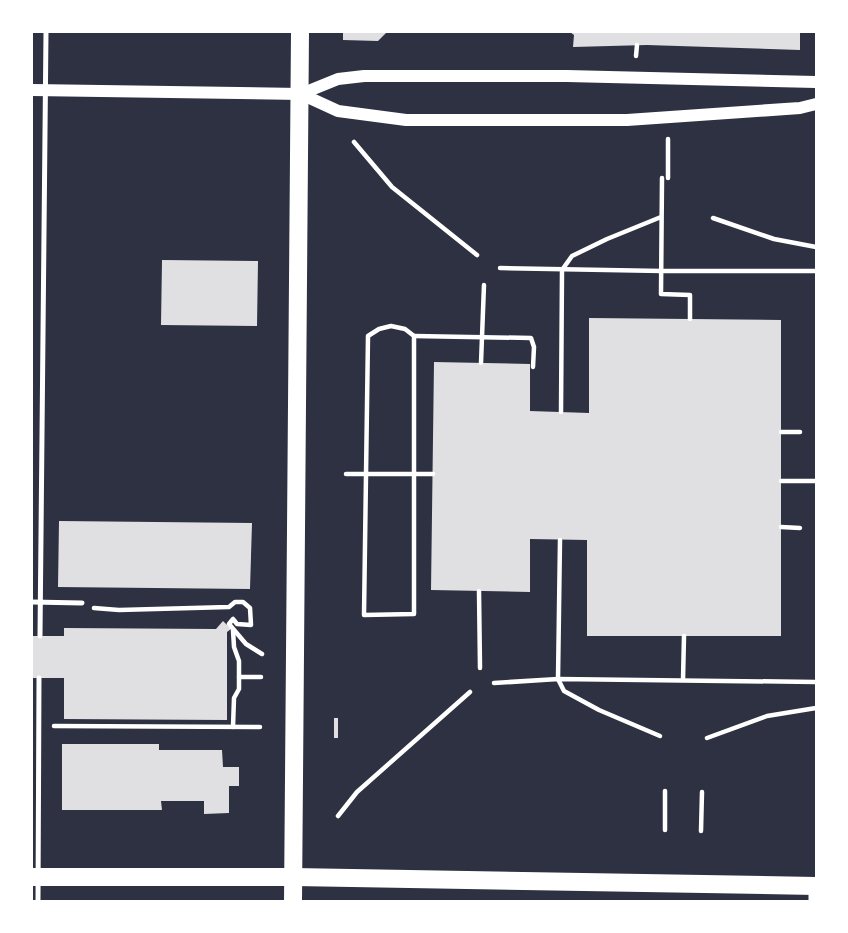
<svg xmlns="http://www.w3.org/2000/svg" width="848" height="933" font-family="Mulish,sans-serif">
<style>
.building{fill:#e0e0e3}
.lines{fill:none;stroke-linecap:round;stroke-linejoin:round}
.path{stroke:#fff;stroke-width:4.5}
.service{stroke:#fff;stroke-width:5}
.minor{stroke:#fff;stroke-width:7}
.tertiary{stroke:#fff;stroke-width:12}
.primary{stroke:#fff;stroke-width:18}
</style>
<rect width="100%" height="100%" fill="#2d3142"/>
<g class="building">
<path d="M 343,32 L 387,32 L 378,41 L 343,40 Z"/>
<path d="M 570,32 L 800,32 L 800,50 L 647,45 L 573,47 L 574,35 Z"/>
<path d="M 162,260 L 258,261 L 257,326 L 161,325 Z"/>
<path d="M 589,318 L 781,320 L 781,636 L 587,636 L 587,540 L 530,539 L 530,592 L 431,590 L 434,362 L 530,364 L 530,411 L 589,413 Z"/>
<path d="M 59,521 L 252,523 L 250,589 L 58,587 Z"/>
<path d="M 223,621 L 231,629 L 227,632 L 227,720 L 64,719 L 64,678 L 32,678 L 32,636 L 64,636 L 64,628 L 216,629 Z"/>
<rect x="334" y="718" width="4" height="20"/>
<path d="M 62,744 L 159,744 L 159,750 L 222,750 L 223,767 L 239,767 L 239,786 L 229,786 L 229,813 L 204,814 L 204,801 L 161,801 L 162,810 L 62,810 Z"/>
</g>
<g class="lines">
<g class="path">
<path d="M 636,56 L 637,45"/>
<path d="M 668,139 L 668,178"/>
<path d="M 354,142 L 392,187 L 477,255"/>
<path d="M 662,178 L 661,294 L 690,295 L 690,319"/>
<path d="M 713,218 L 774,239 L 816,247"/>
<path d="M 500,268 L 662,271 L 816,271"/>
<path d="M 391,326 L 405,329 L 414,336 L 414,614 L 364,615 L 368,336 L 379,329 Z"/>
<path d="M 414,336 L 531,338 L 534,347 L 533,367"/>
<path d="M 481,363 L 484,285"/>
<path d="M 561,412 L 562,270 L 572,256 L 607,239 L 661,217"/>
<path d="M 781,432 L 800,432"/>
<path d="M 346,474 L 433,474"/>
<path d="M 781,481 L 816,481"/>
<path d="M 781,527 L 800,528"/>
<path d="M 560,540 L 558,679 L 564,691 L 599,710 L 660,736"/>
<path d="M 479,591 L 480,668"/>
<path d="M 94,608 L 119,610 L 229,607 L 235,602 L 243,602 L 250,608 L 251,625 L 237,624 L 233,619 L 229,624 L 246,644 L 262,654"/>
<path d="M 233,630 L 234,647 L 239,661 L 239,689 L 234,698 L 233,727"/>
<path d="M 239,677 L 261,677"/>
<path d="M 683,680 L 684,636"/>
<path d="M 494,683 L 558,679 L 816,682"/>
<path d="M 54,726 L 260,727"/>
<path d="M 707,738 L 767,716 L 816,708"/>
<path d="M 338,816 L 357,792 L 470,692"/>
<path d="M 665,830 L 665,791"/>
<path d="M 701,831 L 702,792"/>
</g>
<g class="service">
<path d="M 32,602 L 82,603"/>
<path d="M 40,636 L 46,32"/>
<path d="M 38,902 L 39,678"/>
</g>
<path class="minor" d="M 812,902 L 812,886"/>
<g class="tertiary">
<path d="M 32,90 L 301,94 L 338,111 L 406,120 L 627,120 L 800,108 L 816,104"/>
<path d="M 301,94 L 338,79 L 364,76 L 567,76 L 816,82"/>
</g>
<g class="primary">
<path d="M 32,877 L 294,877 L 816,886"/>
<path d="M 293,902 L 300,32"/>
</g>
</g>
<rect width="848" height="933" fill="none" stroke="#ffffff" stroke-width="66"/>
</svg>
